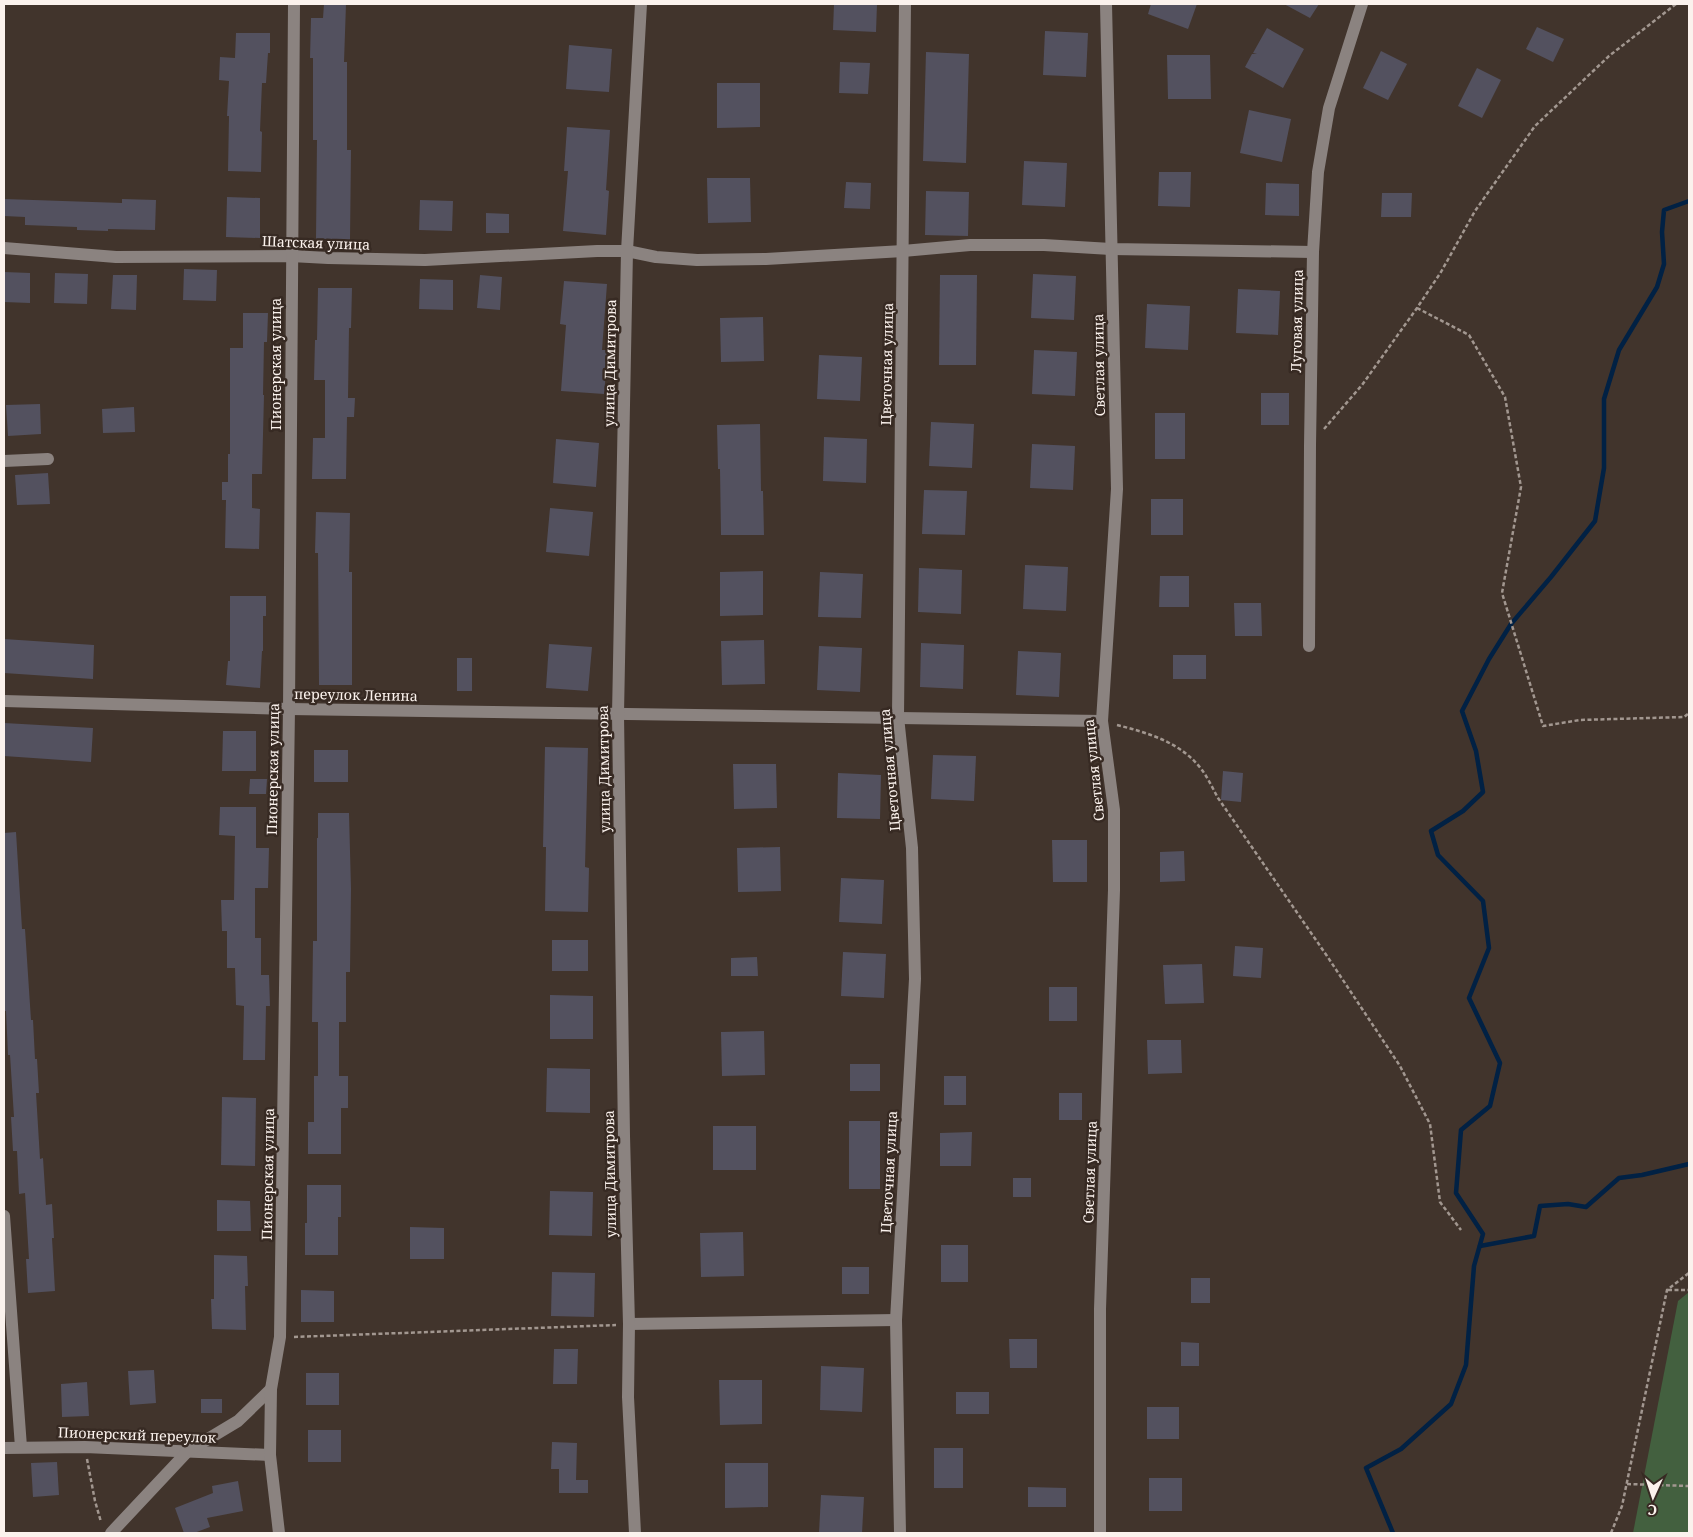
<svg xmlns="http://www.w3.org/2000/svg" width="1693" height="1537" font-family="'Noto Serif',serif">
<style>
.green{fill:#43603f}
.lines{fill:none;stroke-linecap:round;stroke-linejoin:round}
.stream{stroke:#012144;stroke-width:4.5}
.building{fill:#53515f}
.path{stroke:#a29790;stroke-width:2.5;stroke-dasharray:4 2.5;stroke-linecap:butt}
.minor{stroke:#8b8380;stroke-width:12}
.labels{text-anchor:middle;stroke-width:5;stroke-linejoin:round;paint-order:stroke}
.street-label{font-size:14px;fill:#fbf2ed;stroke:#372a23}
</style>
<rect width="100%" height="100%" fill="#41342c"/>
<path class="green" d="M 1689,1292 L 1689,1533 L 1633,1533 L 1678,1301 Z"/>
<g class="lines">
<g class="stream">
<path d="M 1480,1246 L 1534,1236 L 1540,1206 L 1568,1204 L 1586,1207 L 1619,1178 L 1642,1175 L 1689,1164"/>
<path d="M 1393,1533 L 1366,1468 L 1401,1449 L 1451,1404 L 1466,1365 L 1474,1266 L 1483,1234 L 1456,1193 L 1461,1130 L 1490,1106 L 1500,1063 L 1469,998 L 1489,948 L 1483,901 L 1438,855 L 1431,831 L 1463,811 L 1483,792 L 1476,751 L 1462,711 L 1489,659 L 1511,624 L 1551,577 L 1595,521 L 1604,468 L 1604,399 L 1619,350 L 1657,287 L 1664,264 L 1662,232 L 1664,210 L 1689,201"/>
</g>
</g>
<g class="building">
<path d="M 324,4 L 346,4 L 344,62 L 347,62 L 347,150 L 351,150 L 350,240 L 316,239 L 317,140 L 313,140 L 313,58 L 310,58 L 311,18 L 323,18 Z"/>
<path d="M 834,4 L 877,4 L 876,32 L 833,30 Z"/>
<path d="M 1151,4 L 1197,4 L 1188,29 L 1148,14 Z"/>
<path d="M 1284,4 L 1319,4 L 1310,18 Z"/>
<path d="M 1537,27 L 1564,39 L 1553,62 L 1526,49 Z"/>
<path d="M 1267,28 L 1304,49 L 1283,88 L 1245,67 L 1252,54 L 1257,54 L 1253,53 Z"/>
<path d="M 1045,31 L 1088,33 L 1086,77 L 1043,75 Z"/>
<path d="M 236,33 L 270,33 L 270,53 L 268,53 L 266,83 L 262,83 L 260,131 L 262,132 L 261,172 L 228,171 L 229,116 L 227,116 L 229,81 L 219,80 L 220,57 L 235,58 Z"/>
<path d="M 569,45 L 612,49 L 609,92 L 566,89 Z"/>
<path d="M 1381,51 L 1407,64 L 1388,100 L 1363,88 Z"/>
<path d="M 926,52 L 969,54 L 966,163 L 923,161 Z"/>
<path d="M 1167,55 L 1210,55 L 1211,99 L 1168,99 Z"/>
<path d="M 840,62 L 870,63 L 868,94 L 839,93 Z"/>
<path d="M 1477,68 L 1501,80 L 1482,118 L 1458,106 Z"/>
<path d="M 717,83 L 760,83 L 760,127 L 717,128 Z"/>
<path d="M 1249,110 L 1291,119 L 1282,162 L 1240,153 Z"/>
<path d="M 567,127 L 610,130 L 606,190 L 609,191 L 606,235 L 563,231 L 568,171 L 564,171 Z"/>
<path d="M 1024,161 L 1067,163 L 1065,207 L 1022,205 Z"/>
<path d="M 1159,172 L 1191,172 L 1190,207 L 1158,206 Z"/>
<path d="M 707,178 L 750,178 L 751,222 L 708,223 Z"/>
<path d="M 846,182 L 871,183 L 870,209 L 844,208 Z"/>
<path d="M 1266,183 L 1299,184 L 1299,216 L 1265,215 Z"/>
<path d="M 926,191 L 969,192 L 968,236 L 925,235 Z"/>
<path d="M 1382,193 L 1412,193 L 1411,217 L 1381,217 Z"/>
<path d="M 227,197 L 260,198 L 260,238 L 226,237 Z"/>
<path d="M 4,199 L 122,203 L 122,199 L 156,200 L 155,230 L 108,229 L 108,231 L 77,230 L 77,227 L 25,225 L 25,217 L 4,216 Z"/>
<path d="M 420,200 L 453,201 L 452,231 L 419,230 Z"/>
<path d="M 486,213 L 509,214 L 509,233 L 486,233 Z"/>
<path d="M 184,269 L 217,270 L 216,301 L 183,300 Z"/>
<path d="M 4,272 L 30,273 L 30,303 L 4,302 Z"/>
<path d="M 55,273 L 88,274 L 87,304 L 54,303 Z"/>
<path d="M 1033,274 L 1076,276 L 1074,320 L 1031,318 Z"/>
<path d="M 113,275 L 137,275 L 136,310 L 111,309 Z"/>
<path d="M 480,275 L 502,277 L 500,310 L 477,308 Z"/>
<path d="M 940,275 L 977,275 L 976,365 L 939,365 Z"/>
<path d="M 420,279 L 453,280 L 453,310 L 419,309 Z"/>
<path d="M 564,281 L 607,284 L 602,350 L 608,350 L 604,394 L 561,391 L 566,325 L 560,324 Z"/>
<path d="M 318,288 L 352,288 L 351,328 L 349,328 L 348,398 L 355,398 L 354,417 L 347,417 L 346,479 L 312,479 L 313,438 L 325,438 L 325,380 L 314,380 L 315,340 L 317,340 Z"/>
<path d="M 1238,289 L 1280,291 L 1278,335 L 1236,333 Z"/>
<path d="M 1147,304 L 1190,306 L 1188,350 L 1145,348 Z"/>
<path d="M 243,313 L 268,313 L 267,342 L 264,342 L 263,395 L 264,395 L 262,474 L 252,474 L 252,508 L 260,509 L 259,549 L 225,548 L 226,500 L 222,500 L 222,482 L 228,482 L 228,454 L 230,454 L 230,348 L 243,348 Z"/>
<path d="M 763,317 L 764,361 L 721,362 L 720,318 Z"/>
<path d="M 1034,350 L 1077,352 L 1075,396 L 1032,394 Z"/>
<path d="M 819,355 L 862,357 L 860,401 L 817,399 Z"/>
<rect x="1261" y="393" width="28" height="32"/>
<path d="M 40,404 L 41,434 L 8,436 L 6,405 Z"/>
<path d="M 134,407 L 135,432 L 103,433 L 102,409 Z"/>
<rect x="1155" y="413" width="30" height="46"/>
<path d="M 931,422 L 974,424 L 972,468 L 929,466 Z"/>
<path d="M 760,424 L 761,491 L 763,491 L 764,535 L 721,535 L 720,469 L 718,469 L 717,425 Z"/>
<path d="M 824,437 L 867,439 L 866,483 L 823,481 Z"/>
<path d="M 556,439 L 599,443 L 596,487 L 553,483 Z"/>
<path d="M 1032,444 L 1075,446 L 1073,490 L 1030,488 Z"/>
<path d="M 48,473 L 50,504 L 17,505 L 15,475 Z"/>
<path d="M 924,490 L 967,491 L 965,535 L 922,534 Z"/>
<rect x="1151" y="499" width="32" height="36"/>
<path d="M 550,508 L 593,512 L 589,556 L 546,552 Z"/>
<path d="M 316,512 L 350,513 L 349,572 L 352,572 L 352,685 L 319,685 L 318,553 L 315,553 Z"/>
<path d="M 1025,565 L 1068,567 L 1066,611 L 1023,609 Z"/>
<path d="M 919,568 L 962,570 L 961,614 L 918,612 Z"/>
<path d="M 763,571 L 763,615 L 720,616 L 720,572 Z"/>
<path d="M 820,572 L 863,574 L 861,618 L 818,617 Z"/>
<path d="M 1160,576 L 1189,576 L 1189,607 L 1159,607 Z"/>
<path d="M 230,596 L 266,596 L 266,616 L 263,616 L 263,651 L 262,651 L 260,688 L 226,685 L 228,661 L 230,661 Z"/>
<path d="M 1234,603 L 1261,603 L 1262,636 L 1235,636 Z"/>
<path d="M 4,639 L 94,645 L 93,679 L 4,673 Z"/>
<path d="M 764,640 L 765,684 L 722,685 L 721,641 Z"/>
<path d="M 921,643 L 964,645 L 963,689 L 920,687 Z"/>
<path d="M 549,644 L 592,647 L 588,691 L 546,688 Z"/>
<path d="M 819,646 L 862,648 L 860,692 L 817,690 Z"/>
<path d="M 1018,651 L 1061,653 L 1059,697 L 1016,695 Z"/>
<rect x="1173" y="655" width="33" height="24"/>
<rect x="457" y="658" width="15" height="33"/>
<path d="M 4,723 L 93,728 L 91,762 L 4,756 Z"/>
<path d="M 223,731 L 256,731 L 256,771 L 222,771 Z"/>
<path d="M 545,747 L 588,748 L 585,867 L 589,868 L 588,912 L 545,911 L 546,847 L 543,847 Z"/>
<rect x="314" y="750" width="34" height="32"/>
<path d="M 933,755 L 976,756 L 974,801 L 931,799 Z"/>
<path d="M 733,764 L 776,764 L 777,808 L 734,809 Z"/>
<path d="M 1223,771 L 1243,773 L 1241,802 L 1221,800 Z"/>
<path d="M 838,773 L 881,775 L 880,819 L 837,818 Z"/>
<path d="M 250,779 L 267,779 L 266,794 L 249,794 Z"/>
<path d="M 220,807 L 256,807 L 256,848 L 269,848 L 268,888 L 255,888 L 255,938 L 261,938 L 261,975 L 269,975 L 270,1006 L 266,1006 L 265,1060 L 243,1060 L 244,1006 L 236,1005 L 235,968 L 227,968 L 227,931 L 222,931 L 221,900 L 234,900 L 235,836 L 219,835 Z"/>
<path d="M 318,813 L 349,813 L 351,889 L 350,972 L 346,972 L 346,1022 L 339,1022 L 339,1076 L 348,1076 L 348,1108 L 341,1108 L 341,1154 L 308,1154 L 308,1122 L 314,1122 L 314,1076 L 318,1076 L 318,1022 L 312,1022 L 313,941 L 317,941 L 317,838 L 318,838 Z"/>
<path d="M 16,832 L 22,929 L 25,929 L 31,1020 L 33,1020 L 35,1059 L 37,1059 L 39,1093 L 36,1093 L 40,1159 L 43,1158 L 46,1205 L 52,1204 L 54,1238 L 52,1238 L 55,1291 L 28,1293 L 26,1259 L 29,1259 L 25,1193 L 19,1194 L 17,1151 L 13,1151 L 11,1117 L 14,1117 L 10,1055 L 8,1055 L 6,1011 L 4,1011 L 4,833 Z"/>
<path d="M 1052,840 L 1087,840 L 1087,882 L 1053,882 Z"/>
<path d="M 780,847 L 781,891 L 738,892 L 737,848 Z"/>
<path d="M 1184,851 L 1185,881 L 1160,882 L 1160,852 Z"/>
<path d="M 841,878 L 884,880 L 882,924 L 839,922 Z"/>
<rect x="552" y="940" width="36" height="31"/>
<path d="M 1235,946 L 1263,948 L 1261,978 L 1233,976 Z"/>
<path d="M 843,952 L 886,954 L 884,998 L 841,996 Z"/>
<path d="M 757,957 L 758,976 L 731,976 L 731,958 Z"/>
<path d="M 1202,964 L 1204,1003 L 1165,1004 L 1163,965 Z"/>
<rect x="1049" y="987" width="28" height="34"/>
<path d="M 550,995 L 593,996 L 593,1039 L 550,1039 Z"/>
<path d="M 764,1031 L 765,1075 L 722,1076 L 721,1032 Z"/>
<path d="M 1147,1040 L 1181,1040 L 1182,1073 L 1148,1074 Z"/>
<rect x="850" y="1064" width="30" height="27"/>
<path d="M 547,1068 L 590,1069 L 590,1113 L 546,1112 Z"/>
<rect x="944" y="1076" width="22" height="29"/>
<rect x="1059" y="1093" width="23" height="27"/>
<path d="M 222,1097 L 256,1098 L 255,1166 L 221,1165 Z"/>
<rect x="849" y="1121" width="31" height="68"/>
<rect x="713" y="1126" width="43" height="44"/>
<path d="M 972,1132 L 971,1166 L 940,1166 L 940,1133 Z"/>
<rect x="1013" y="1178" width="18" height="19"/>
<path d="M 307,1185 L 341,1185 L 341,1217 L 338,1217 L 338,1255 L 305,1255 L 305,1223 L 307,1223 Z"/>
<path d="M 550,1191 L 593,1192 L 592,1236 L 549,1235 Z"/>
<path d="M 217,1200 L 250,1201 L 251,1231 L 217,1231 Z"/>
<path d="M 410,1227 L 444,1228 L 444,1259 L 410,1259 Z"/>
<path d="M 743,1232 L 744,1276 L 701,1277 L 700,1233 Z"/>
<rect x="941" y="1245" width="27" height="37"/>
<path d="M 214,1255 L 247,1256 L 248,1286 L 245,1286 L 246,1330 L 212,1329 L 211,1299 L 214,1299 Z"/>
<rect x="842" y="1267" width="27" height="27"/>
<path d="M 552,1272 L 595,1273 L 594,1317 L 551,1316 Z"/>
<rect x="1191" y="1278" width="19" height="25"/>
<path d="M 301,1290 L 334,1291 L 334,1322 L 301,1322 Z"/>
<path d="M 1009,1339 L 1037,1339 L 1037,1368 L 1010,1368 Z"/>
<path d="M 1181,1342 L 1199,1343 L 1199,1366 L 1181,1366 Z"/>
<path d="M 554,1349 L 578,1349 L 577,1384 L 553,1384 Z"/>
<path d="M 821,1366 L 864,1368 L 862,1412 L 820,1410 Z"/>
<path d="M 154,1370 L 156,1403 L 130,1405 L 128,1371 Z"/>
<rect x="306" y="1373" width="33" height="32"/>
<path d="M 719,1380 L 762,1380 L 762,1424 L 720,1425 Z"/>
<path d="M 87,1382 L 89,1416 L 62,1417 L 61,1384 Z"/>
<rect x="956" y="1392" width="33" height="22"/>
<rect x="201" y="1399" width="21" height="14"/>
<rect x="1147" y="1407" width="32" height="32"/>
<rect x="308" y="1430" width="33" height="32"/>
<path d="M 552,1442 L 577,1443 L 576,1480 L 588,1480 L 588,1493 L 559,1493 L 559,1469 L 551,1469 Z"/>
<rect x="934" y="1448" width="29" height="40"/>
<path d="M 57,1462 L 59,1495 L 33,1497 L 31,1463 Z"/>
<path d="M 725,1463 L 768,1463 L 768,1507 L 725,1508 Z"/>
<rect x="1149" y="1478" width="33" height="33"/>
<path d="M 238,1481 L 243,1511 L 207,1518 L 210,1527 L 194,1533 L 184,1533 L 175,1508 L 213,1493 L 212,1486 Z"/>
<path d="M 1028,1487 L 1066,1488 L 1066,1507 L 1028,1507 Z"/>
<path d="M 821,1495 L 864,1497 L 862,1533 L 819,1533 Z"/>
</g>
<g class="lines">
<g class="path">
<path d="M 1417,308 L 1469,335 L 1505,397 L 1521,487 L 1502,593 L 1543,726 L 1580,720 L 1684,717 L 1689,713"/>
<path d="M 1324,429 L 1362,385 L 1417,308 L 1441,272 L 1475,211 L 1535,126 L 1609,56 L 1676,4"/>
<path d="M 1117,725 C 1149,733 1182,743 1202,770 C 1208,778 1213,789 1218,798 L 1327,956 L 1400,1066 L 1430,1124 L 1440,1202 L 1461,1230"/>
<path d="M 1668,1290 L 1689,1290"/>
<path d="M 294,1337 L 616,1325"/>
<path d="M 87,1459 L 95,1501 L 101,1522"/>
<path d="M 1627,1484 L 1689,1486"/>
<path d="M 1611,1533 L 1622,1506 L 1667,1290 L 1689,1273"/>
</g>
<g class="minor">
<path d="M 4,248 L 116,257 L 291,256 L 328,258 L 425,260 L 597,251 L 627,251 L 656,257 L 697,260 L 766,259 L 903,251 L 970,245 L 1044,245 L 1111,249 L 1313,252"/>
<path d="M 4,461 L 48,459"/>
<path d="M 1309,646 L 1310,446 L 1313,252 L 1318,172 L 1329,108 L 1362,4"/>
<path d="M 4,701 L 289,709 L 1102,721"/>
<path d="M 4,1216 L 21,1447"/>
<path d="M 629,1324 L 896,1320"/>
<path d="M 4,1448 L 85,1447 L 270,1455"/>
<path d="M 111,1533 L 188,1451 L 238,1421 L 271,1389"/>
<path d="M 279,1533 L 270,1455 L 271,1389 L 280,1337 L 289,709 L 294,4"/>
<path d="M 635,1533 L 628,1397 L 629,1324 L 624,1136 L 618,714 L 627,251 L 641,4"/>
<path d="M 900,1533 L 896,1320 L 915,979 L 912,848 L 898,717 L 905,4"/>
<path d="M 1100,1533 L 1100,1309 L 1114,890 L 1114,810 L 1102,721 L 1117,489 L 1106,4"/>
</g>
</g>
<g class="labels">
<g class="street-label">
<text transform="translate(316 243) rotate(2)" y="5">Шатская улица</text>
<text transform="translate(1297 321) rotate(-89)" y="5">Луговая улица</text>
<text transform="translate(610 363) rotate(-89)" y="5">улица Димитрова</text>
<text transform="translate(276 364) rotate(-90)" y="5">Пионерская улица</text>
<text transform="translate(887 364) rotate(-89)" y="5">Цветочная улица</text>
<text transform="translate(1099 365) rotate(-91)" y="5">Светлая улица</text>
<text transform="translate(356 695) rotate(1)" y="5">переулок Ленина</text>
<text transform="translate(273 769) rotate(-89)" y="5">Пионерская улица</text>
<text transform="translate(604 769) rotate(-91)" y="5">улица Димитрова</text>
<text transform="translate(890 770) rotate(-95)" y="5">Цветочная улица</text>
<text transform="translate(1094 770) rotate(-96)" y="5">Светлая улица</text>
<text transform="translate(889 1172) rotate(-87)" y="5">Цветочная улица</text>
<text transform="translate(1090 1172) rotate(-88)" y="5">Светлая улица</text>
<text transform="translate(268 1174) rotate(-89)" y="5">Пионерская улица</text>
<text transform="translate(610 1174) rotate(-91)" y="5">улица Димитрова</text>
<text transform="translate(137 1435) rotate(2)" y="5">Пионерский переулок</text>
</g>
</g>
<rect width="1693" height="1537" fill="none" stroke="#fbf2ed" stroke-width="10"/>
<g transform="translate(1653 1497) rotate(183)" stroke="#372a23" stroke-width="4" paint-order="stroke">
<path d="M0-4L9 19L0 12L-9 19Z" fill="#fbf2ed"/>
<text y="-8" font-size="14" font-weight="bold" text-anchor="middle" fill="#fbf2ed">С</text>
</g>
</svg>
